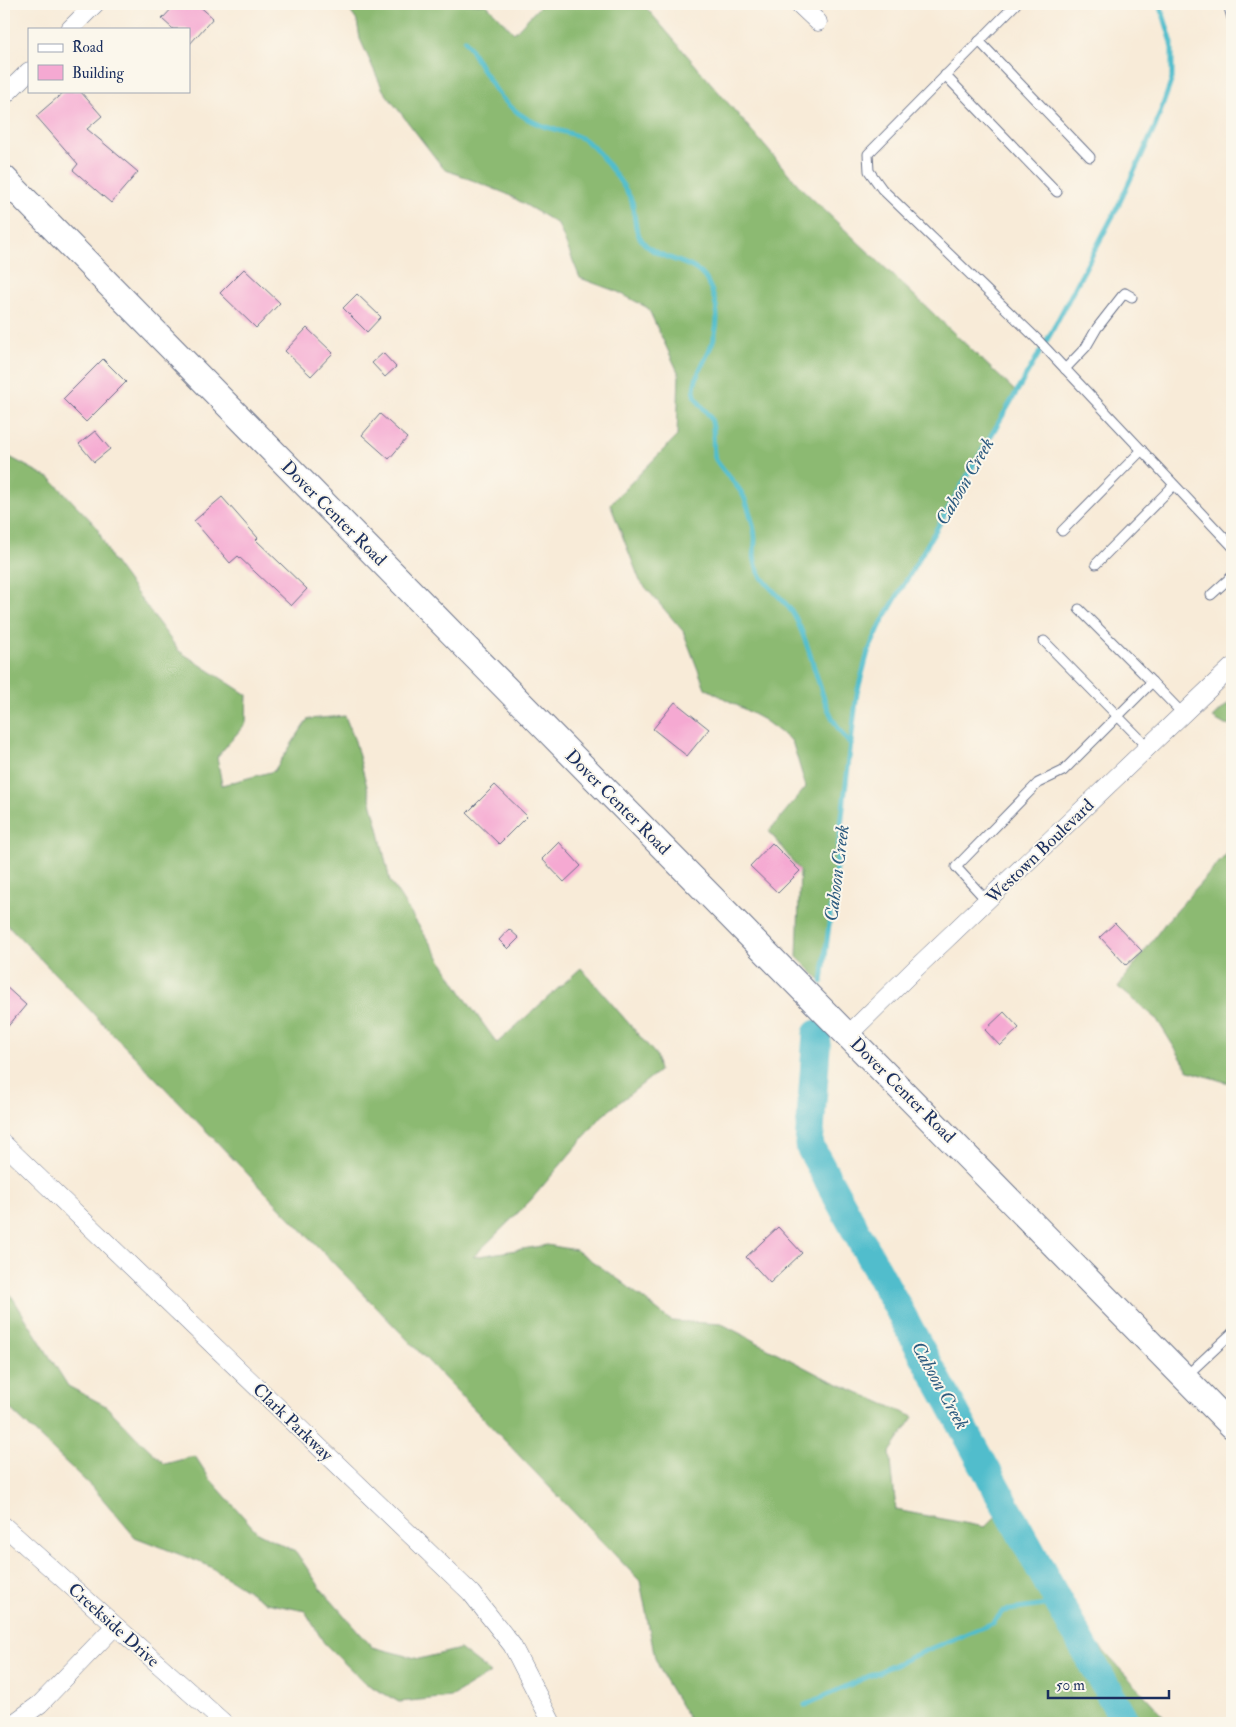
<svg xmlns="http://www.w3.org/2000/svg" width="1236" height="1727" font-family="'IM FELL Double Pica',serif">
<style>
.forest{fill:#8cba72;stroke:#547468}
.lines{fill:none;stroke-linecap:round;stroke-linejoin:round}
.stream{stroke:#51bdcc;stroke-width:5}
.river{stroke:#51bdcc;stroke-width:29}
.building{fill:#f5a9d2}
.lane-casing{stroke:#687189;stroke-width:11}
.street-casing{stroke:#687189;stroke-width:19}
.secondary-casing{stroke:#687189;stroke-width:27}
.lane{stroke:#fff;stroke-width:9}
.street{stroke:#fff;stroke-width:18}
.secondary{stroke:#fff;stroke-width:25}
.labels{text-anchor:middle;stroke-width:4;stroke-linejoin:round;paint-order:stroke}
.street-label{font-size:18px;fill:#1b2f5e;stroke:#fbf7ec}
.water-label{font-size:19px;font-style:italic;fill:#2b5a7f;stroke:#fbf7ec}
</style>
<rect width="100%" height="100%" fill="#fbf7ec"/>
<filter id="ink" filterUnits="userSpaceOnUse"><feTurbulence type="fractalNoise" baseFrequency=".02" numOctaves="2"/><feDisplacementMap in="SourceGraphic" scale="10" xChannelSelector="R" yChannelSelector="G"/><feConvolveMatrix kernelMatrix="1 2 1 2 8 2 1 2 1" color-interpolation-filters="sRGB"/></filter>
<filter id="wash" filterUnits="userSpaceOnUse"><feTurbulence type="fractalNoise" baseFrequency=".0096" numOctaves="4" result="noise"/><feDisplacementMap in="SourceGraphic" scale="20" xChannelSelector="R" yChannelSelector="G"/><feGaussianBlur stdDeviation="1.12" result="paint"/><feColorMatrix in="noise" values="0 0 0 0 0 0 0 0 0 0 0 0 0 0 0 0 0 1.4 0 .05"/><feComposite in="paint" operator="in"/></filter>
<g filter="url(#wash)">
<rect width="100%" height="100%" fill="#f8ebd8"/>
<g class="forest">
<path d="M 357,4 L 486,4 L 514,33 L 542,4 L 643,4 L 800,187 L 1016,392 L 882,622 L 868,652 L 857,693 L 822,982 L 797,957 L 800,871 L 769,831 L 806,787 L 792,741 L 764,720 L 705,688 L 683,631 L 640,581 L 610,504 L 677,436 L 679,374 L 648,308 L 618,292 L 580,278 L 558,224 L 507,194 L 444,169 L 383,90 L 360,39 L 357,21 L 350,11 Z"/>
<path d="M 4,454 L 51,479 L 96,526 L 111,558 L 179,651 L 247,695 L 246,723 L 217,757 L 222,785 L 274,771 L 308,719 L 345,716 L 355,741 L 378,828 L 390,881 L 471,1007 L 497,1043 L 581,968 L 656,1055 L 659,1071 L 602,1116 L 530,1201 L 473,1257 L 547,1245 L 576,1250 L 622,1282 L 671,1321 L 722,1324 L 821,1376 L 914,1417 L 890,1452 L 896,1510 L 985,1527 L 1006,1506 L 1059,1603 L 1170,1723 L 691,1723 L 665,1680 L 655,1658 L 640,1581 L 4,921 Z"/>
<path d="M 1232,700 L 1232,726 L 1225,725 L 1213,718 Z"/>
<path d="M 1232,813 L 1232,1084 L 1189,1071 L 1156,1018 L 1118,987 L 1166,922 L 1230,850 Z"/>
<path d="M 4,1284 L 68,1386 L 106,1406 L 137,1438 L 165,1464 L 195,1456 L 210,1479 L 257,1532 L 296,1552 L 322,1590 L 372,1647 L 419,1659 L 460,1649 L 491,1673 L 451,1697 L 399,1702 L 365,1683 L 324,1643 L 305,1611 L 267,1603 L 207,1565 L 135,1537 L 96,1491 L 4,1403 Z"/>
</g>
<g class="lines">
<g class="stream">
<path d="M 465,40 C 486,74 499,108 538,124 C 556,132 576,131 591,145 C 601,154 628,190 632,202 C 636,217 633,231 644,243 C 659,261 695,259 707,281 C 720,304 720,329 708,353 C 703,364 695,376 694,389 C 694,402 706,408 711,419 C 716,431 711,444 715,458 C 720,469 737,483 744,497 C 748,506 755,528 755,539 C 755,546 753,554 755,561 C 759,584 785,597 795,617 C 818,660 817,708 851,745"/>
<path d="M 822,982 L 857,693 L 868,652 L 882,622 L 1051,333 L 1117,208 L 1155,127 L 1172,79 L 1172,43 L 1160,4"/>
<path d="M 805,1705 L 927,1650 L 993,1623 L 1003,1611 L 1059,1603"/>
</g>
<path class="river" d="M 817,1034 L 809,1145 L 1059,1603 L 1126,1723"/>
</g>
<g id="blocks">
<g class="building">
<path d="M 176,4 L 197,4 L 213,18 L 189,45 L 189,29 L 173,29 L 162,19 Z"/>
<path d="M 65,91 L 80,91 L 102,116 L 87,129 L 138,172 L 111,203 L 73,170 L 78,164 L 36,116 Z"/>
<path d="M 244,269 L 280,303 L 256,328 L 220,293 Z"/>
<path d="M 357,294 L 381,317 L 367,332 L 343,308 Z"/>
<path d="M 307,328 L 333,353 L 311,376 L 285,351 Z"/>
<path d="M 383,353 L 396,367 L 385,377 L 372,363 Z"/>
<path d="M 103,359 L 126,382 L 86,422 L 63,399 Z"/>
<path d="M 380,414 L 407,438 L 389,459 L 362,435 Z"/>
<path d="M 95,431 L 110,449 L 94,462 L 79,444 Z"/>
<path d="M 222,497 L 258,538 L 256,540 L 307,589 L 291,606 L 238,556 L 230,563 L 194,521 Z"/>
<path d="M 675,702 L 709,729 L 687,756 L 653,729 Z"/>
<path d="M 495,785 L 527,816 L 499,844 L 467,813 Z"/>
<path d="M 559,842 L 581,866 L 564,882 L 542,859 Z"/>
<path d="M 772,843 L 800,871 L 778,893 L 750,866 Z"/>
<path d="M 1115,923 L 1142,951 L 1126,965 L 1100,937 Z"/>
<path d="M 509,929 L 519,938 L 508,949 L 499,940 Z"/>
<path d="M 4,985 L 26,1005 L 4,1031 Z"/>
<path d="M 1004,1012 L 1019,1028 L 1000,1046 L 985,1030 Z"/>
<path d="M 778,1227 L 802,1253 L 770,1283 L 746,1257 Z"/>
</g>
</g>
</g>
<g filter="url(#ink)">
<use href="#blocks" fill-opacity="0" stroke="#687189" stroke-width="1"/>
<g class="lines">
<defs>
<g id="lane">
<path d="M 1016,4 L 868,154 L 869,171 L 882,189 L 1037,339 L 1232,546"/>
<path d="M 1228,4 L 1232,18"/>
<path d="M 979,41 L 1090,157"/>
<path d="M 945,75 L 1057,192"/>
<path d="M 1065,369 L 1086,347 L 1097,328 L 1122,296 L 1125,293 L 1132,297"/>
<path d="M 1062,531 L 1142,450"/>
<path d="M 1096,564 L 1174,485"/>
<path d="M 1211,595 L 1232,576"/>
<path d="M 1079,609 L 1152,682"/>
<path d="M 1044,641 L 1148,747"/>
<path d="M 987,901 L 956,867 L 1038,783 L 1063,771 L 1152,682 L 1183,714"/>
<path d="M 1185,1377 L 1232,1333"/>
</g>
<g id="street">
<path d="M 799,4 L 818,22"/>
<path d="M 70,29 L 95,4"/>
<path d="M 4,96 L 29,71"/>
<path d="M 848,1035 L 914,970 L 1232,667"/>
<path d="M 4,1144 L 471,1593 L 512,1645 L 552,1723"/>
<path d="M 4,1526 L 224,1723"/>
<path d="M 14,1723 L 40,1704 L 115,1626"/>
</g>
<path id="secondary" d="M 4,178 L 1232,1426"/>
</defs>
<use href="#lane" class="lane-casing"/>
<use href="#street" class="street-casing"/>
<use href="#secondary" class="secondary-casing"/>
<use href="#lane" class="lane"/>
<use href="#street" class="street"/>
<use href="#secondary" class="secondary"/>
</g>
</g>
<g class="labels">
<g class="street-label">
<text transform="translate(334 513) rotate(45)" y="6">Dover Center Road</text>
<text transform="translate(618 802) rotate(45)" y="6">Dover Center Road</text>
<text transform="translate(1040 851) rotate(-44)" y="6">Westown Boulevard</text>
<text transform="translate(903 1090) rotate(45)" y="6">Dover Center Road</text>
<text transform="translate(293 1422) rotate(44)" y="6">Clark Parkway</text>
<text transform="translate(114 1625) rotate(42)" y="6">Creekside Drive</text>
</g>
<g class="water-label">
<text transform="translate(964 481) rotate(-60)" y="7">Cahoon Creek</text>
<text transform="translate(836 873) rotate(-83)" y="7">Cahoon Creek</text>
<text transform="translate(941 1385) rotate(61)" y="7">Cahoon Creek</text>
</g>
</g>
<rect width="1236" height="1727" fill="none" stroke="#fbf7ec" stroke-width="20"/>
<rect x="28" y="28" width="162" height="65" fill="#fbf7ec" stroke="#a1a7b3"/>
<rect x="38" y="44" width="25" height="8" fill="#ffffff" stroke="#a1a7b3"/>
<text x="72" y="52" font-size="15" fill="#1b2f5e">Road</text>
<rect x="38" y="65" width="25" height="15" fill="#f5a9d2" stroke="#a1a7b3"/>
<text x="72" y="78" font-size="15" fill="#1b2f5e">Building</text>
<path d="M1048 1690v8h121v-8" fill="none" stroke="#1b2f5e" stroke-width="2.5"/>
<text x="1056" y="1690" font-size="15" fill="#1b2f5e" stroke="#fbf7ec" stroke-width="4" paint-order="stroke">50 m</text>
</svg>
